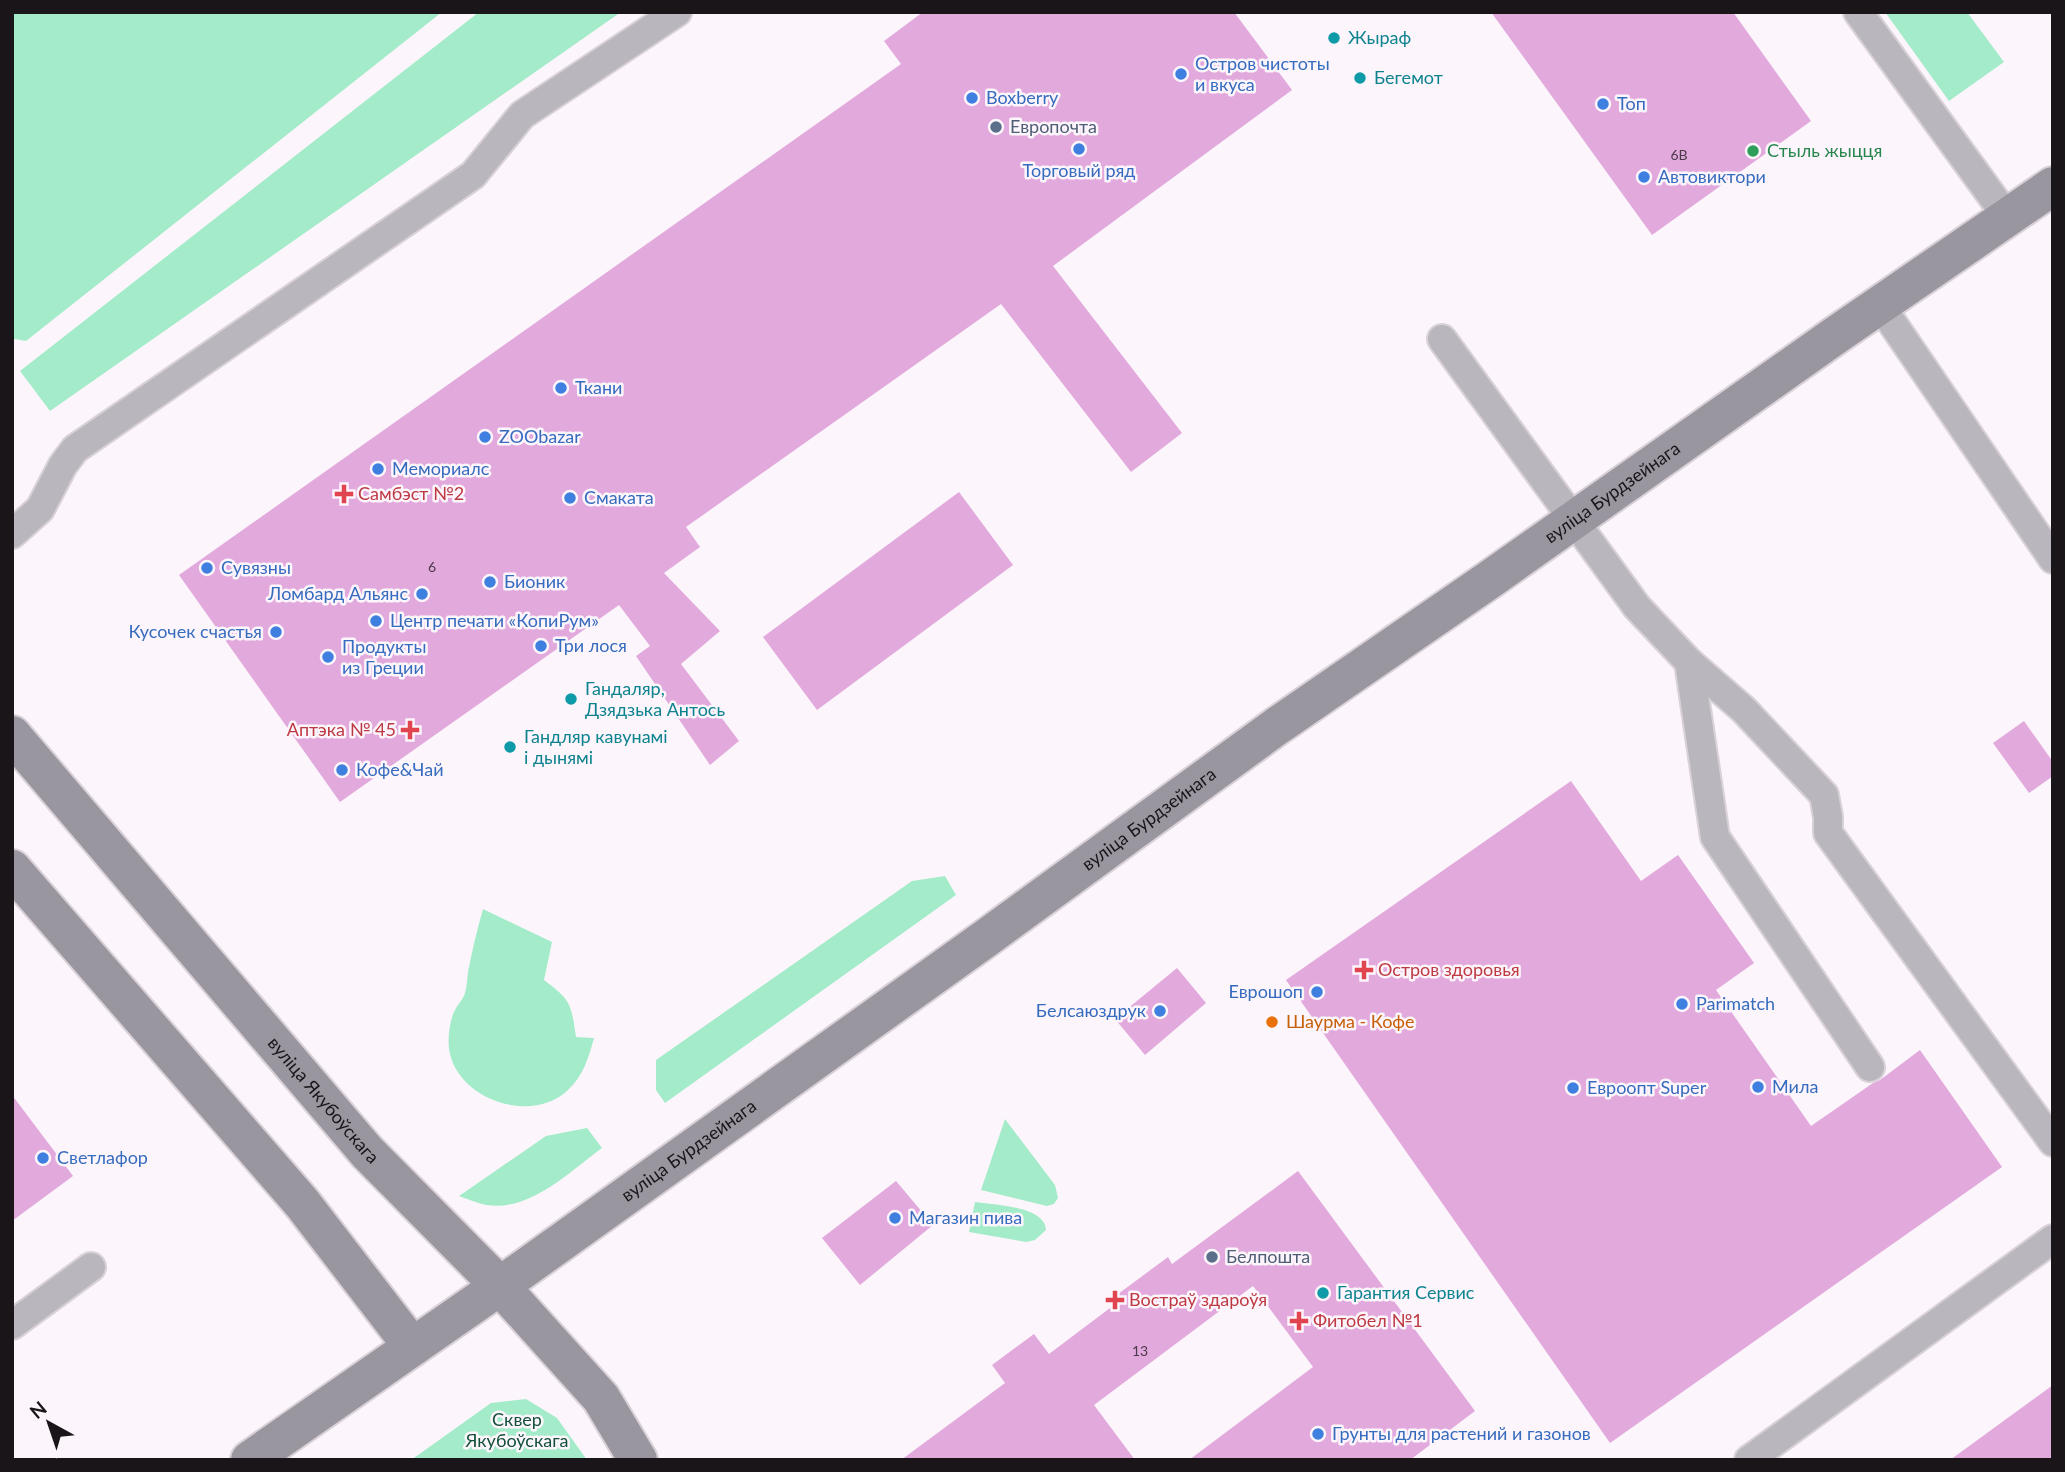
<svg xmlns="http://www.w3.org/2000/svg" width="2065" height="1472" font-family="Lato,sans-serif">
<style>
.green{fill:#a4ecc9}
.building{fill:#e1a9dc}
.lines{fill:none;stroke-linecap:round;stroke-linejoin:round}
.lane-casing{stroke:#d9d1d8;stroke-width:32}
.secondary-casing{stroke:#d9d1d8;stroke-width:42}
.lane{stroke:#b9b6bd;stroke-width:28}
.secondary{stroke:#9a96a0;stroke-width:38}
.culture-dot{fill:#0f9aa8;stroke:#fdf5fc;stroke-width:2.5}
.shop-dot{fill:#3f7fe0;stroke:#fdf5fc;stroke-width:2.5}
.service-dot{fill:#5c6f8a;stroke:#fdf5fc;stroke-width:2.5}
.leisure-dot{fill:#2e9e5b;stroke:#fdf5fc;stroke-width:2.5}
.health-dot{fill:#e0444e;stroke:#fdf5fc;stroke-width:2.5}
.food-dot{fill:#e8710a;stroke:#fdf5fc;stroke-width:2.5}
.labels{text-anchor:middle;stroke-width:5;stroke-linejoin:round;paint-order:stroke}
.number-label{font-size:14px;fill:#4c3a4a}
.culture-label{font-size:18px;fill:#0d838f;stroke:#fdf5fc;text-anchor:start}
.shop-label{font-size:18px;fill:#366cbe;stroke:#fdf5fc;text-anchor:start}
.service-label{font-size:18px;fill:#4e5e75;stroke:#fdf5fc;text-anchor:start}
.leisure-label{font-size:18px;fill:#27864d;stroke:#fdf5fc;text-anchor:start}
.street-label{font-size:18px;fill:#1a1519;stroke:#fdf5fc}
.health-label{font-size:18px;fill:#be3a42;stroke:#fdf5fc;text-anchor:start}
.food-label{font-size:18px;fill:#c56008;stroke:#fdf5fc;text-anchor:start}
.park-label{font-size:18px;fill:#125038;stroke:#fdf5fc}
</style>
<rect width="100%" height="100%" fill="#fdf5fc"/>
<g class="green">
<path d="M 12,12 L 442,12 L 26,341 L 15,339 L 12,341 Z"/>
<path d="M 479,12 L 621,12 L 50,411 L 20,371 Z"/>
<path d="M 1885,12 L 1967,12 L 2004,62 L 1949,101 Z"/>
<path d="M 945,876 L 956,895 L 665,1103 L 656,1090 L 656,1060 L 912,881 Z"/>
<path d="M 483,909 L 552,942 L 544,980 C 572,1001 571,1004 576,1037 L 594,1038 C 589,1057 583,1076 568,1090 C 533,1124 461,1101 450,1054 C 447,1042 449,1023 454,1012 C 457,1005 463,1000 465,993 C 467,987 467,979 468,972 C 472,951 477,930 483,909 Z"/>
<path d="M 1005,1119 L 1055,1185 L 1058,1198 L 1054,1204 L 1047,1206 L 981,1190 Z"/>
<path d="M 587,1128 L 602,1148 C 569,1172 530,1212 486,1205 C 477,1203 468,1199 459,1196 L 546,1136 Z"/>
<path d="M 975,1202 C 994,1205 1045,1206 1046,1230 L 1035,1240 L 1026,1242 L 969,1232 Z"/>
<path d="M 526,1399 L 557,1418 L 587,1460 L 411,1460 L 491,1403 Z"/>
</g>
<g class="building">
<path d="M 923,12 L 1234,12 L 1292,90 L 1053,266 L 1182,433 L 1131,472 L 1001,304 L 686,527 L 700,547 L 664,573 L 720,631 L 681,664 L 739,741 L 710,765 L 636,656 L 650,646 L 619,605 L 340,802 L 179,575 L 901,64 L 884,41 Z"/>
<path d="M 1491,12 L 1733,12 L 1811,121 L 1652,235 Z"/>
<path d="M 959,492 L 1013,565 L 817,710 L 763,637 Z"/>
<path d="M 2024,721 L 2053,762 L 2053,776 L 2029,793 L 1993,743 Z"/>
<path d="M 1571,781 L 1641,881 L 1678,855 L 1754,963 L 1716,990 L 1811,1126 L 1873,1083 L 1880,1080 L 1920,1050 L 2002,1167 L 1610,1443 L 1286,980 Z"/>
<path d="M 1177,968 L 1206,1003 L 1145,1055 L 1115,1019 Z"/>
<path d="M 12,1095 L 73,1176 L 12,1221 Z"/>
<path d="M 1298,1171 L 1475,1411 L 1410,1460 L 1189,1460 L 1313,1367 L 1253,1286 L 1094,1405 L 1135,1460 L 901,1460 L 1005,1383 L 992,1365 L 1034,1334 L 1049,1354 L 1114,1305 L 1110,1300 L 1168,1257 L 1172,1264 Z"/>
<path d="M 896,1181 L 933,1225 L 860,1285 L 822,1238 Z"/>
<path d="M 2053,1385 L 2053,1460 L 1950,1460 Z"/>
</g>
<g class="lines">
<defs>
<g id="lane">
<path d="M 1858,12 L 2008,218"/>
<path d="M 1880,305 L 2053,559"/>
<path d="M 1442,339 L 1637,607 L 1689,662 L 1744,710 L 1824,795 L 1828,817 L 1828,833 L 2053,1142"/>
<path d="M 12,534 L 40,509 L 63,465 L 75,449 L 473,175 L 522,115 L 677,12"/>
<path d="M 1689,662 L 1715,837 L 1870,1067"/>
<path d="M 12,1325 L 91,1267"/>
<path d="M 1749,1460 L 2053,1239"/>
</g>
<g id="secondary">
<path id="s1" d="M 12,735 L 367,1152 L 500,1286 L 601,1398 L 638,1460"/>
<path d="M 12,869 L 302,1203 L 412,1346"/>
<path id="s2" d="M 250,1460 L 500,1286 L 989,936 L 1277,726 L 1489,580 L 1836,335 L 2053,186"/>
</g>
</defs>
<use href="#lane" class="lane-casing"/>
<use href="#secondary" class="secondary-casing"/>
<use href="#lane" class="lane"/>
<use href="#secondary" class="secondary"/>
</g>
<g class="culture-dot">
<circle cx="1334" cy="38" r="7"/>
<circle cx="1360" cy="78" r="7"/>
<circle cx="571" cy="699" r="7"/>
<circle cx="510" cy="747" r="7"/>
<circle cx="1323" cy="1293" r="7"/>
</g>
<g class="shop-dot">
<circle cx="1181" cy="74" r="7"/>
<circle cx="972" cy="98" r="7"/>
<circle cx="1603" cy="104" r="7"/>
<circle cx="1079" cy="149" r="7"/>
<circle cx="1644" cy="177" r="7"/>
<circle cx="561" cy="388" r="7"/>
<circle cx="485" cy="437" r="7"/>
<circle cx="378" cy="469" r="7"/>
<circle cx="570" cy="498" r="7"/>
<circle cx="207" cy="568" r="7"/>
<circle cx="490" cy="582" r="7"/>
<circle cx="422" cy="594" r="7"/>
<circle cx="376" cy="621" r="7"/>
<circle cx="276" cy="632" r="7"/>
<circle cx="541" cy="646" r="7"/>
<circle cx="328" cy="657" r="7"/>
<circle cx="342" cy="770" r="7"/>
<circle cx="1317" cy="992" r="7"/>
<circle cx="1682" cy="1004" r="7"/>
<circle cx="1160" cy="1011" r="7"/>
<circle cx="1758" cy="1087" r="7"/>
<circle cx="1573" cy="1088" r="7"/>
<circle cx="43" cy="1158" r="7"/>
<circle cx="895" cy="1218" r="7"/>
<circle cx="1318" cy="1434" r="7"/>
</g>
<g class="service-dot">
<circle cx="996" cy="127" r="7"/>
<circle cx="1212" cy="1257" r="7"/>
</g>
<circle class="leisure-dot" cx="1753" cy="151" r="7"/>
<g class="health-dot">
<path d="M340.5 483.5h7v7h7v7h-7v7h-7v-7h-7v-7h7z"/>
<path d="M406.5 719.5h7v7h7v7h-7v7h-7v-7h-7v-7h7z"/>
<path d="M1360.5 959.5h7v7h7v7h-7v7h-7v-7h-7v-7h7z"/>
<path d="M1111.5 1289.5h7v7h7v7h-7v7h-7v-7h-7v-7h7z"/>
<path d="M1295.5 1310.5h7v7h7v7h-7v7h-7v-7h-7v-7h7z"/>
</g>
<circle class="food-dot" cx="1272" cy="1022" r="7"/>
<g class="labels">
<g class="number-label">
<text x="1679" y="160">6В</text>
<text x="432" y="572">6</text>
<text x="1140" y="1356">13</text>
</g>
<g class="culture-label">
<text x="1348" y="44">Жыраф</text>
<text x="1374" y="84">Бегемот</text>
<text x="585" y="695">Гандаляр,<tspan x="585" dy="21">Дзядзька Антось</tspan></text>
<text x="524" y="743">Гандляр кавунамі<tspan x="524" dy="21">і дынямі</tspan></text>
<text x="1337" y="1299">Гарантия Сервис</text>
</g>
<g class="shop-label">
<text x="1195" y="70">Остров чистоты<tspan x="1195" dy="21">и вкуса</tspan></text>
<text x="986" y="104">Boxberry</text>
<text x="1617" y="110">Топ</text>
<text x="1079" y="177" text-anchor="middle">Торговый ряд</text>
<text x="1658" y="183">Автовиктори</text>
<text x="575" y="394">Ткани</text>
<text x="499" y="443">ZOObazar</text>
<text x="392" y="475">Мемориалс</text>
<text x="584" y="504">Смаката</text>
<text x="221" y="574">Сувязны</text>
<text x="504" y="588">Бионик</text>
<text x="408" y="600" text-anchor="end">Ломбард Альянс</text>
<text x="390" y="627">Центр печати «КопиРум»</text>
<text x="262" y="638" text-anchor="end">Кусочек счастья</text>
<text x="555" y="652">Три лося</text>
<text x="342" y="653">Продукты<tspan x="342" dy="21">из Греции</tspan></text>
<text x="356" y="776">Кофе&amp;Чай</text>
<text x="1303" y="998" text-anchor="end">Еврошоп</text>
<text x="1696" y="1010">Parimatch</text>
<text x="1146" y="1017" text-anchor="end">Белсаюздрук</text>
<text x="1772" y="1093">Мила</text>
<text x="1587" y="1094">Евроопт Super</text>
<text x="57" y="1164">Светлафор</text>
<text x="909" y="1224">Магазин пива</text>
<text x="1332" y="1440">Грунты для растений и газонов</text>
</g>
<g class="service-label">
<text x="1010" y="133">Европочта</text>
<text x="1226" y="1263">Белпошта</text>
</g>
<g class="leisure-label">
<text x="1767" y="157">Стыль жыцця</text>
</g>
<g class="street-label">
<text dy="6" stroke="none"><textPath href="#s2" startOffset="1671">вуліца Бурдзейнага</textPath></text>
<text dy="6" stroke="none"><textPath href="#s2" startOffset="1104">вуліца Бурдзейнага</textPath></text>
<text dy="6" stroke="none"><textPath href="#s1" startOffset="480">вуліца Якубоўскага</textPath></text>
<text dy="6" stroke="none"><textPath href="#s2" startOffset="537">вуліца Бурдзейнага</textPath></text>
</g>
<g class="health-label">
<text x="358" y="500">Самбэст №2</text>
<text x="396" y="736" text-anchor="end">Аптэка № 45</text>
<text x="1378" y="976">Остров здоровья</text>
<text x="1129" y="1306">Востраў здароўя</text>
<text x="1313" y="1327">Фитобел №1</text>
</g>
<g class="food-label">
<text x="1286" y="1028">Шаурма - Кофе</text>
</g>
<g class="park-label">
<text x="517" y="1426">Сквер<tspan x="517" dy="21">Якубоўскага</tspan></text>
</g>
</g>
<rect width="2065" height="1472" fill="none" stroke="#1a1519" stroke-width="28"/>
<g transform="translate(49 1423) rotate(320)" stroke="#fdf5fc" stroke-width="5" paint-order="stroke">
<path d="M0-5L12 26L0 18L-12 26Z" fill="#1a1519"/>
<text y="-10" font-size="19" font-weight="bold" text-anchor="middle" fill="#1a1519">N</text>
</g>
</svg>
